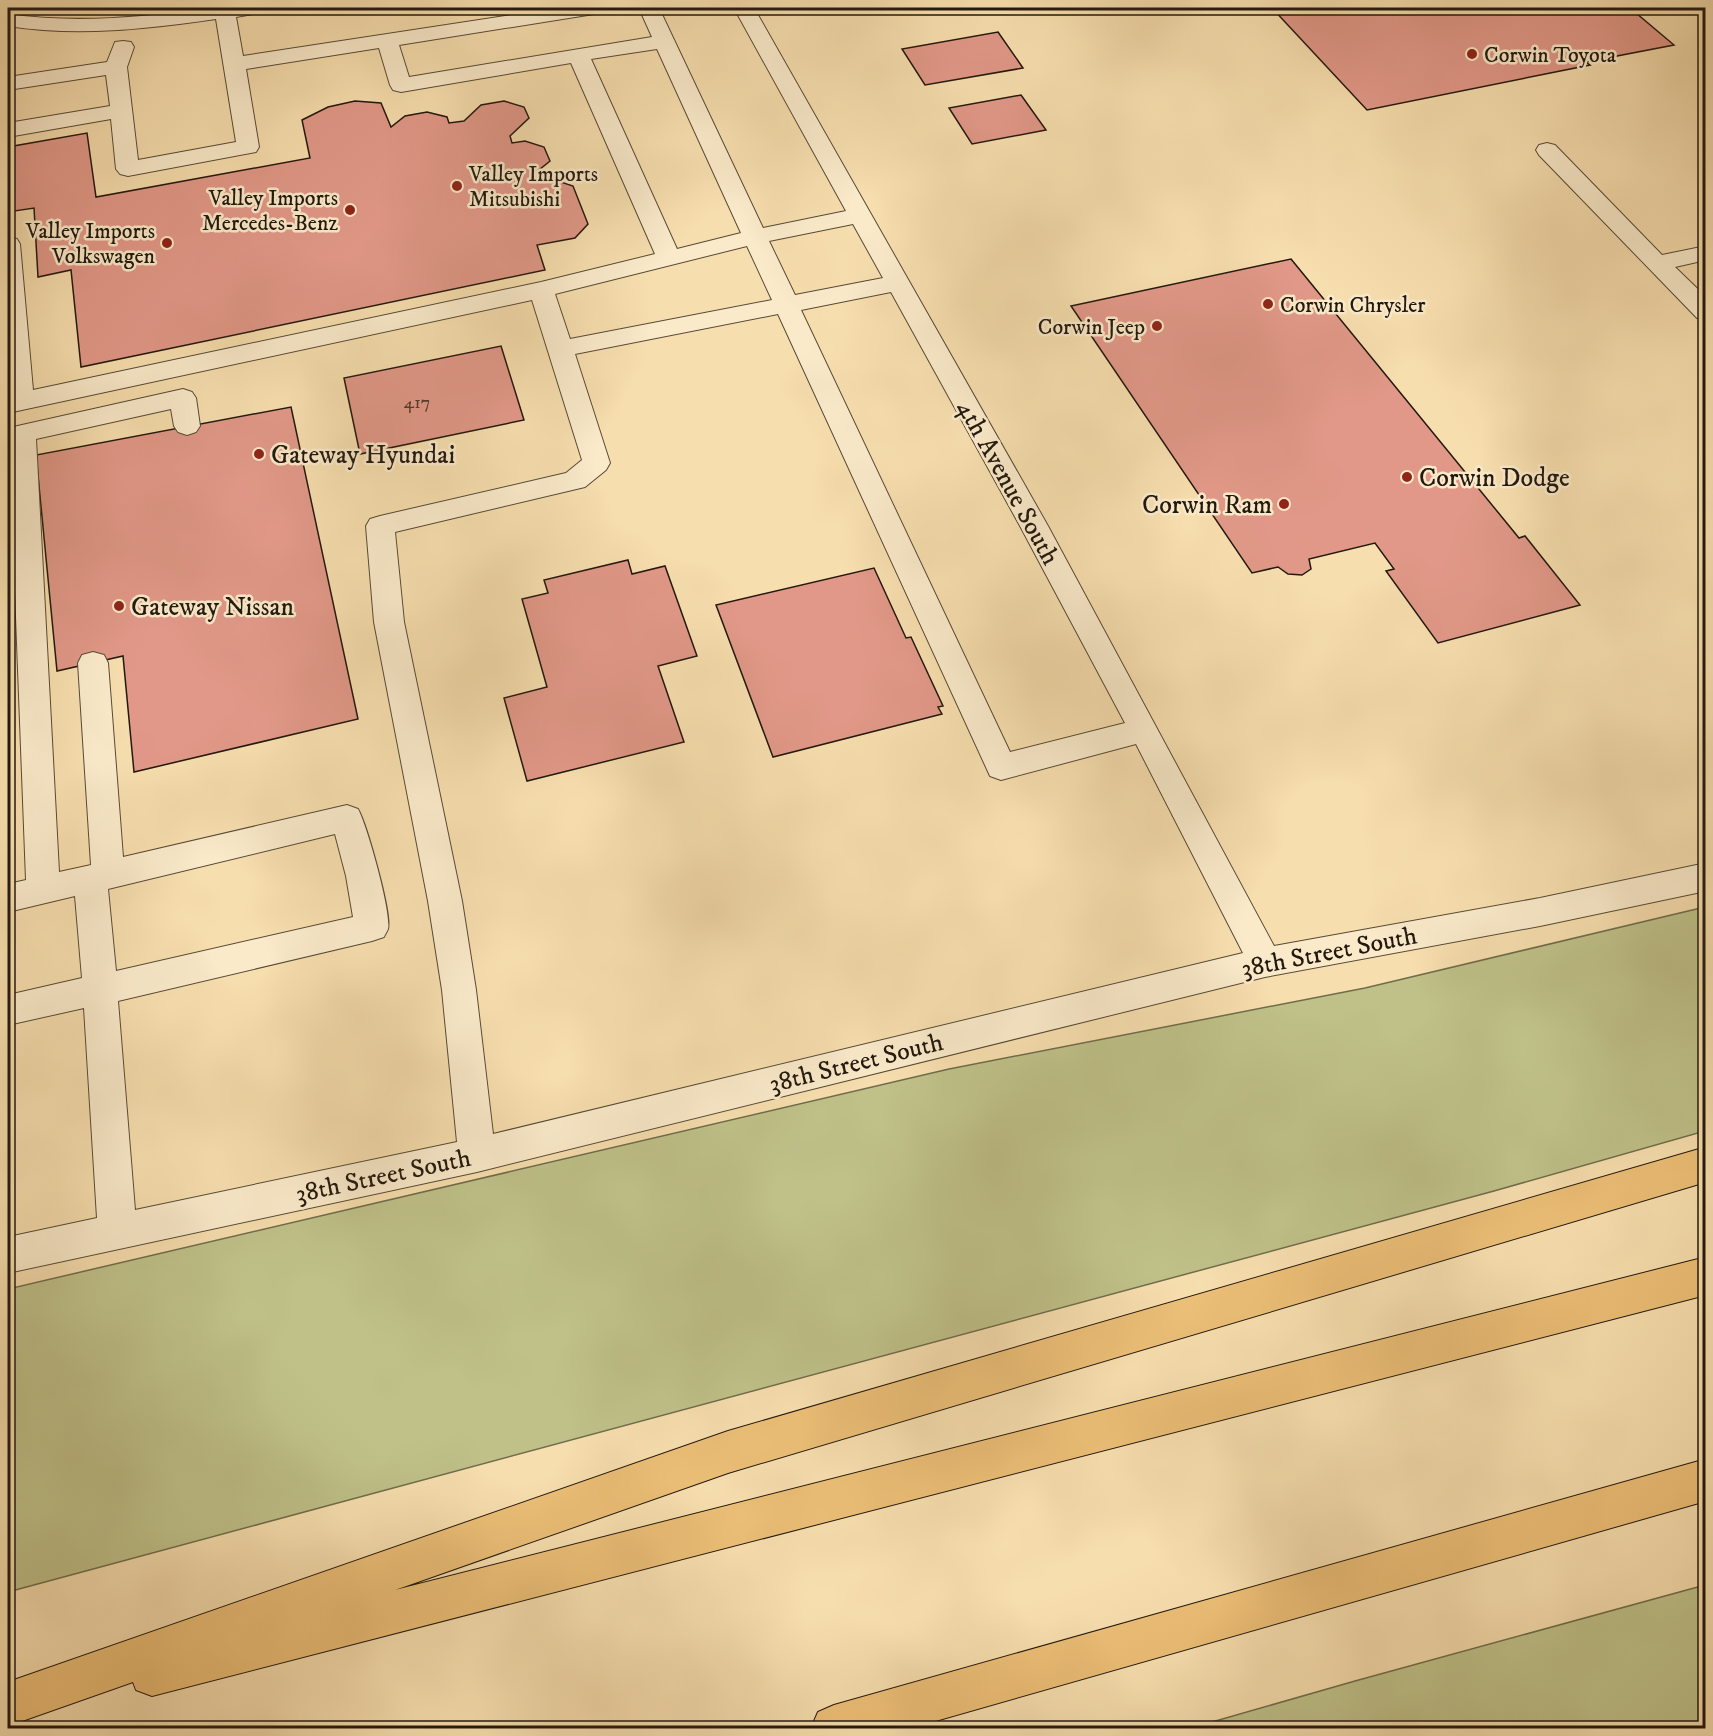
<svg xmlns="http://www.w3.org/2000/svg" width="1713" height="1736" font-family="'IM FELL DW Pica',serif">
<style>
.green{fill:#bfc189;stroke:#706c4c;stroke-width:1.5}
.building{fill:#e19888;stroke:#22180e;stroke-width:1.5}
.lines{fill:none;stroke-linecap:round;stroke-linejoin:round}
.minor-casing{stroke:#574a36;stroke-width:2}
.highway-casing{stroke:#22180e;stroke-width:2}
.minor{fill:#faeaca;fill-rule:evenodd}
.highway{fill:#ecbf77;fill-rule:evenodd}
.poi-dot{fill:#8f2418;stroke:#faeaca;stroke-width:2}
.labels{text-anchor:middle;stroke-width:5;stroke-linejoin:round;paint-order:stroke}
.far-number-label{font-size:18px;fill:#52382c}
.far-poi-label{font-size:22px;fill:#22180e;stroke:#faeaca;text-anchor:start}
.poi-label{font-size:26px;fill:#22180e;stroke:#faeaca;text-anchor:start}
.street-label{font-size:26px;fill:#22180e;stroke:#faeaca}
</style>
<rect width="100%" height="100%" fill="#f7deae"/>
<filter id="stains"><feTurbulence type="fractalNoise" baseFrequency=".00333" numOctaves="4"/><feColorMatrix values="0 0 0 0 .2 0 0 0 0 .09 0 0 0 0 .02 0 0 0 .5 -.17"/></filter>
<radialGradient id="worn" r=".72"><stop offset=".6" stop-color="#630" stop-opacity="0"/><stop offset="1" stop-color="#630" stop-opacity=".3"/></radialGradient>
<g class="green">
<path d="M 1705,907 L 1705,1131 L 1494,1191 L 8,1592 L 8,1289 L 949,1069 L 1365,988 Z"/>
<path d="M 1705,1585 L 1705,1728 L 1191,1728 L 1355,1681 Z"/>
</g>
<g class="building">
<path d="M 1272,8 L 1630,8 L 1674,45 L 1586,62 L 1590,65 L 1367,110 Z"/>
<path d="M 998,32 L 1023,68 L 925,85 L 902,49 Z"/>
<path d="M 1021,95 L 1046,130 L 972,144 L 949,108 Z"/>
<path d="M 355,101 L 381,103 L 391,127 L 405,116 L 427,112 L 447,117 L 449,123 L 464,121 L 481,105 L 504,101 L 524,107 L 529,118 L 510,136 L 512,143 L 525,141 L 544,147 L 550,161 L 534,174 L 537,182 L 552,179 L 573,186 L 588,224 L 575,238 L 537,245 L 545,270 L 81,367 L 71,270 L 38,277 L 34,208 L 8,212 L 8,147 L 87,133 L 96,197 L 310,158 L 302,120 L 328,107 Z"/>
<path d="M 1291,259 L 1519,538 L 1525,536 L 1580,605 L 1438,643 L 1386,571 L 1394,569 L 1375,543 L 1309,559 L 1311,569 L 1302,575 L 1288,574 L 1278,567 L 1252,573 L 1071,306 Z"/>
<path d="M 501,346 L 524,420 L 360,454 L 344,378 Z"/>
<path d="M 291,407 L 358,719 L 134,772 L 123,656 L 57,671 L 36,455 Z"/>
<path d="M 628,560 L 632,574 L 665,566 L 697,656 L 658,666 L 684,742 L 527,781 L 504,698 L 547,687 L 522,599 L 548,593 L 544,580 Z"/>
<path d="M 874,568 L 906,638 L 911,637 L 943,706 L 938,707 L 942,714 L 773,757 L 716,605 Z"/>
</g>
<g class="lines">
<defs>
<g id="minor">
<path d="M 212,8 L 267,8 L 264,12 L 236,17 L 243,56 L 557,8 L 604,8 L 601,12 L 594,14 L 399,45 L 409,77 L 652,37 L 639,8 L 659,8 L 763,228 L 846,211 L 734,8 L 754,8 L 1048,526 L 1274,946 L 1540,898 L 1706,863 L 1706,891 L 1540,926 L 1265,977 L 477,1172 L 8,1273 L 8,1237 L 97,1218 L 84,1008 L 8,1025 L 8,995 L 82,978 L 75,896 L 8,912 L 8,884 L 26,880 L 9,433 L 13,427 L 183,389 L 192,392 L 196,398 L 200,426 L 196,432 L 187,435 L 178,432 L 174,426 L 171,409 L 36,439 L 59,872 L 91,865 L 78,663 L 82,655 L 93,652 L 104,655 L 108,663 L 123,857 L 347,805 L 358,809 C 367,825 392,914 388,929 C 387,932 385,934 384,937 L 372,941 L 118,1001 L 135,1210 L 457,1142 L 442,990 L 428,901 L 374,622 L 366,526 L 370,519 L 380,516 L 566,473 L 582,460 L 532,300 L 8,413 L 8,237 L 17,239 L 20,244 L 33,390 L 541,282 L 655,254 L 571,63 L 401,92 L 393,90 L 390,85 L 379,48 L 246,69 L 259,147 L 256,152 L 128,176 L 120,174 L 116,169 L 111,119 L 8,137 L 8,123 L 110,106 L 106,75 L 8,90 L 8,77 L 107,62 L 115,42 L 123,41 L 131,42 L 134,47 L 127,67 L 138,160 L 236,142 L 216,19 C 146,29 78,37 8,26 L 8,14 C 77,24 143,17 212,8 ZM 657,49 L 741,233 L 677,249 L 591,59 ZM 853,224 L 883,278 L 795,295 L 769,241 ZM 747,246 L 772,300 L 570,339 L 555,294 ZM 891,292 L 1020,526 L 1125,723 L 1010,752 L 801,310 ZM 778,314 L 990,776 L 1001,780 L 1136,744 L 1243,953 L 493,1134 L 476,990 L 462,901 L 404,622 L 395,532 L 585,487 L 606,470 L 610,463 L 575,354 ZM 335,834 L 346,876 L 353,917 L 116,971 L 108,889 Z"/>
<path d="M 1547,143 L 1555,145 L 1662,255 L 1706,246 L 1706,260 L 1675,267 L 1706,297 L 1706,320 L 1697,318 L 1539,155 L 1536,150 L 1539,145 Z"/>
</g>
<g id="highway">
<path d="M 1706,1147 L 1706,1182 L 728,1473 L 395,1590 L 1706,1257 L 1706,1295 L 152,1696 L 136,1690 L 133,1682 L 8,1726 L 8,1682 L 728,1431 Z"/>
<path d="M 1706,1459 L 1706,1501 L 911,1728 L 811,1728 L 818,1712 L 834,1705 Z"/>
</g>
</defs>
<use href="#minor" class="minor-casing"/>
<use href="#highway" class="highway-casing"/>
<use href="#minor" class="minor"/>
<use href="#highway" class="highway"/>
</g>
<g class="poi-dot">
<circle cx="1472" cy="54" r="6"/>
<circle cx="457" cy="186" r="6"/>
<circle cx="350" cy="210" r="6"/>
<circle cx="167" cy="243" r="6"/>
<circle cx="1268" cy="304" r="6"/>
<circle cx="1157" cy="326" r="6"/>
<circle cx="259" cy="454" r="6"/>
<circle cx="1407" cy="477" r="6"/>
<circle cx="1284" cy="504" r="6"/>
<circle cx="119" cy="606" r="6"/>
</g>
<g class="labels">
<g class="far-number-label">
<text x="417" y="408">417</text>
</g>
<g class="far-poi-label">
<text x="1484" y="62">Corwin Toyota</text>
<text x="469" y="181">Valley Imports<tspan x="469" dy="25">Mitsubishi</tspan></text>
<text x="338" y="205" text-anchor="end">Valley Imports<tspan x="338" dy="25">Mercedes-Benz</tspan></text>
<text x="155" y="238" text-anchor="end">Valley Imports<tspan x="155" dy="25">Volkswagen</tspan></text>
<text x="1280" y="312">Corwin Chrysler</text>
<text x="1145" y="334" text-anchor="end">Corwin Jeep</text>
</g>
<g class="poi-label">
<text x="271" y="463">Gateway Hyundai</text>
<text x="1419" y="486">Corwin Dodge</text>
<text x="1272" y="513" text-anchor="end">Corwin Ram</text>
<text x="131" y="615">Gateway Nissan</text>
</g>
<g class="street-label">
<text transform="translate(1009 482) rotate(61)" y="9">4th Avenue South</text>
<text transform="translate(1329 951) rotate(-11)" y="9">38th Street South</text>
<text transform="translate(856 1062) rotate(-14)" y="9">38th Street South</text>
<text transform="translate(383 1175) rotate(-12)" y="9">38th Street South</text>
</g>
</g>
<rect width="1713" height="1736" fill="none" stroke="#f7deae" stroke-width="30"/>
<rect x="9" y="9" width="1695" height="1718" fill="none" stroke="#22180e" stroke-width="3"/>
<rect x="15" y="15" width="1683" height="1706" fill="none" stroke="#22180e" stroke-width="1.5"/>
<rect width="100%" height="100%" filter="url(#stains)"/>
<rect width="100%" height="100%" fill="url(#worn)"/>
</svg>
